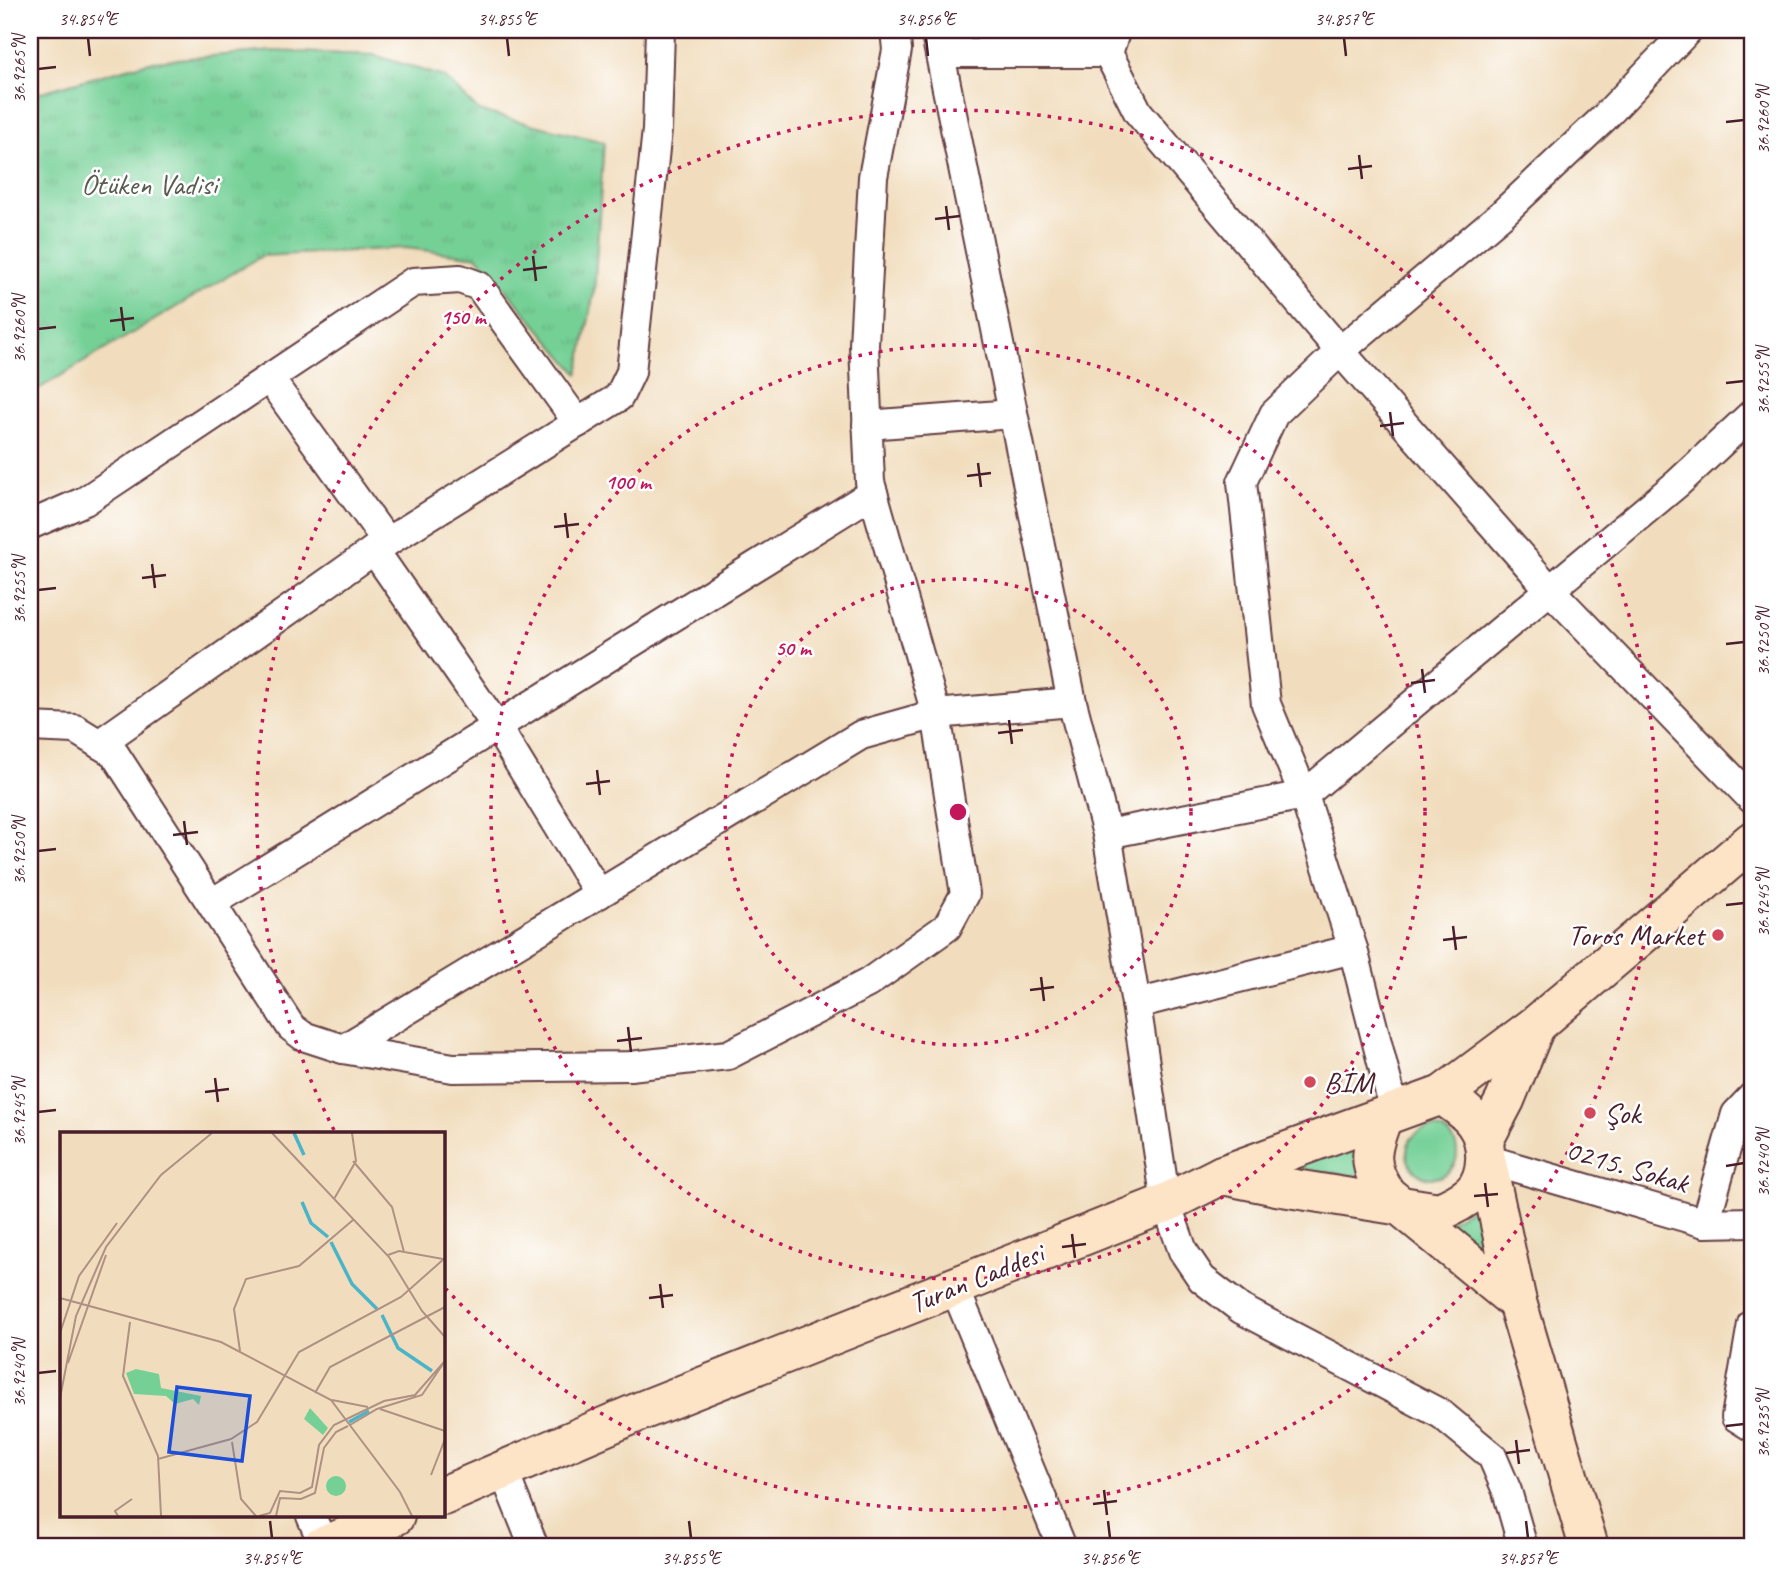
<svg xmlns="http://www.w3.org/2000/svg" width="1782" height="1577" font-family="Caveat,sans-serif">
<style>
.grass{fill:#75d096;stroke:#607860;stroke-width:2}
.park{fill:url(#park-tufts);stroke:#607860;stroke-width:2}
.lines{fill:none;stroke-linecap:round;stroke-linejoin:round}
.street-casing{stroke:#633c41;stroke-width:32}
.secondary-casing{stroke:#633c41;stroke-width:42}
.street{stroke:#fff;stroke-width:28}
.secondary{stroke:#fee4c6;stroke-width:38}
.ticks{fill:none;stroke:#4a1f2b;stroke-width:2.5}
.ring{fill:none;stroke:#c2185b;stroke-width:3.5;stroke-dasharray:3.5 7}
.poi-dot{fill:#d1495b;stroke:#fff;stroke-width:2.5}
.labels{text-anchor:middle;stroke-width:5;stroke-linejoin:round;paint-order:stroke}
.park-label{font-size:30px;fill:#595d50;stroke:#fff}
.poi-label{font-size:30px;fill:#4a1f2b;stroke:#fff;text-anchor:start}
.street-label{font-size:30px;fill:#4a1f2b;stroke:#fff}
.inset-river{fill:none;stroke:#4bb4c9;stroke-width:3.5}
.inset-road{fill:none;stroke:#ae9183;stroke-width:2}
.view{fill:#1d4ed8;fill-opacity:0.15;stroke:#1d4ed8;stroke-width:3.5}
.inset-edge{fill:none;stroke:#4a1f2b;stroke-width:3.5}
.centre{fill:#c2185b;stroke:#fff;stroke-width:3.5}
.ring-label{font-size:21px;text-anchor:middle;font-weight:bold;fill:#c2185b;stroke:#fff;stroke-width:5;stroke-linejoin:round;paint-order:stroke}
.neatline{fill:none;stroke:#4a1f2b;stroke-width:2.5}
.ticks-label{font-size:18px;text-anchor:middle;fill:#4a1f2b}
</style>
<defs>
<pattern id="park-tufts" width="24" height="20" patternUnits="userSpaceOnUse" patternTransform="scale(1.75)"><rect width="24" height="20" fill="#75d096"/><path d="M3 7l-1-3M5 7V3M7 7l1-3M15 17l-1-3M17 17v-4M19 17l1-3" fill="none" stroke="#67b281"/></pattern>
</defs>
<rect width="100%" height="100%" fill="#fff"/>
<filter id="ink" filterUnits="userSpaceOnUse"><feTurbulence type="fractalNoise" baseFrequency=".0143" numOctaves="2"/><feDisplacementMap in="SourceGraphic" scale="14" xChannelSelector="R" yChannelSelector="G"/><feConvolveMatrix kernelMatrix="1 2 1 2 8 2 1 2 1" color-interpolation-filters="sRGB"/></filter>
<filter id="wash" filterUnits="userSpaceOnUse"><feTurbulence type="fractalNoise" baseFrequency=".00686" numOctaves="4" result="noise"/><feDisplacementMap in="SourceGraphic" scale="28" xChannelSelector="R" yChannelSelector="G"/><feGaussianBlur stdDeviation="1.57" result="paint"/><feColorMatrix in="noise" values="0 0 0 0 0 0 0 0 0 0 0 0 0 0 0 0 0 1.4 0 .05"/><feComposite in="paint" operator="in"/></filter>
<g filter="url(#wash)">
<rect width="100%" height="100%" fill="#f1ddbd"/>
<g class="grass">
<circle cx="1432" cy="1153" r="25"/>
<path d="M 1360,1144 L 1362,1177 L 1277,1166 Z"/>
<path d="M 1483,1202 L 1502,1279 L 1448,1222 Z"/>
</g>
<path class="park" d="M 272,51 L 374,55 L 444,77 L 479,111 L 604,142 L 594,292 L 578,374 L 478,257 L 405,248 L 262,256 L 30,394 L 30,95 L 153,61 Z"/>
</g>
<g filter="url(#ink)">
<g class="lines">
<defs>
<g id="street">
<path d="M 935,30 L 1072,702 L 1107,834 L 1136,1004 L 1166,1203 L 1183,1251 L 1202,1279 L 1241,1309 L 1441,1414 L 1492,1456 L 1507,1491 L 1523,1547"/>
<path d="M 1116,30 L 1108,53 L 1138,112 L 1340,351 L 1551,591 L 1752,799"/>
<path d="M 940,53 L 1108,53"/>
<path d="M 269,378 L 387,542"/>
<path d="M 867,425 L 1013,414"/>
<path d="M 30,525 L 85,501 L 413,282 L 460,279 L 479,286 L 578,423"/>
<path d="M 374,550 L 497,727 L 599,894"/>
<path d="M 30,727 L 75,729 L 114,753 L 291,1027 L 303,1036 L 343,1049 L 453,1068 L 630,1066 L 728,1055 L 868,983 L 947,927 L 965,894 L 936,714 L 870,482 L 864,345 L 873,177 L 897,50 L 895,30"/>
<path d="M 99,744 L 374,550 L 619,397 L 631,372 L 657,130 L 660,30"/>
<path d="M 1107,834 L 1304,795 L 1678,483 L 1752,414"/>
<path d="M 212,903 L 873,493"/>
<path d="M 1353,949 L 1304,795 L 1266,704 L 1242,482 L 1274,414 L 1340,351 L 1502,214 L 1604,118 L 1688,30"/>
<path d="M 1136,1004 L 1353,949 L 1395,1113"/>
<path d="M 343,1049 L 861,735 L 936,714 L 1072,702"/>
<path d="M 1486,1159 L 1705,1223 L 1752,1222"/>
<path d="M 1705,1223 L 1736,1114 L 1752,1097"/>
<path d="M 954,1286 L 1062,1547"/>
<path d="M 1752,1324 L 1736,1417 L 1752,1427"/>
<path d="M 503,1470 L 534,1547"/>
<path d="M 311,1516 L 324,1546"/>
</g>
<g id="secondary">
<path d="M 1383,1117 C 1370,1150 1366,1165 1387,1195 L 1517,1302"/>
<path d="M 1484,1140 L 1505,1100 L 1535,1027"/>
<path d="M 1486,1159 L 1517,1302 L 1589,1547"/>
<path d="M 1222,1175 L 1276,1186 L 1439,1212 C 1451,1207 1462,1202 1472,1193 C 1489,1176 1489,1142 1475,1123 C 1467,1111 1453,1103 1442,1095"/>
<path d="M 443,1496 L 641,1411 L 1166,1203 L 1222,1175 L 1442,1095 L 1536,1025 L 1752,841"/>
<path d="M 321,1547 L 395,1516"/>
</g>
</defs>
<use href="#street" class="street-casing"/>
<use href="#secondary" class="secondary-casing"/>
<use href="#street" class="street"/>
<use href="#secondary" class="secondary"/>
</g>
</g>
<path class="ticks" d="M 88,38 L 90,56M 507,38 L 509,56M 926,38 L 928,56M 1344,38 L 1346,56M 38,69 L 56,67M 1726,122 L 1744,120M 1359,155 L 1362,179M 1348,169 L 1372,166M 946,206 L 949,230M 935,219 L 960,216M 533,256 L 536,281M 523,270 L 547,267M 121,307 L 124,331M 110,321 L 134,318M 38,329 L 56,327M 1726,383 L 1744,381M 1390,412 L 1393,436M 1380,426 L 1404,423M 978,463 L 981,487M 967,476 L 991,473M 565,513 L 568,538M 554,527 L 579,524M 152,564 L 155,588M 142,578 L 166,575M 38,590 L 56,588M 1726,644 L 1744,642M 1422,669 L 1425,693M 1411,683 L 1435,680M 1009,720 L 1012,744M 998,733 L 1023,730M 597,770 L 600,795M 586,784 L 610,781M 184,821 L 187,845M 173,835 L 198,832M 38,851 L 56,849M 1726,905 L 1744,903M 1453,926 L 1456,950M 1443,940 L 1467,937M 1041,977 L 1044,1001M 1030,990 L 1054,987M 628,1027 L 631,1052M 617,1041 L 642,1038M 215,1078 L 218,1102M 205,1092 L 229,1089M 38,1112 L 56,1110M 1726,1166 L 1744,1163M 1485,1183 L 1488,1207M 1474,1196 L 1498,1194M 1072,1234 L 1075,1258M 1062,1247 L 1086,1244M 660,1284 L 663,1308M 649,1298 L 673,1295M 38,1373 L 56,1371M 1726,1426 L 1744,1424M 1516,1440 L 1519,1464M 1506,1453 L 1530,1450M 1104,1490 L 1107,1515M 1093,1504 L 1117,1501M 270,1521 L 272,1538M 689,1521 L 691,1538M 1108,1521 L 1110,1538M 1526,1521 L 1528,1538"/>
<g class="ring">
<circle cx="958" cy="812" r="233"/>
<circle cx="958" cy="812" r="467"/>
<path d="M334 1130A700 700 0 1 1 446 1289"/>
</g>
<g class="poi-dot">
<circle cx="1718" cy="935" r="7"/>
<circle cx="1310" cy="1082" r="7"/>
<circle cx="1590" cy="1113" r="7"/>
</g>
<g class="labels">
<g class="park-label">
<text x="149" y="194">Ötüken Vadisi</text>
</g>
<g class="poi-label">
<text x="1704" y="945" text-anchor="end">Toros Market</text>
<text x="1324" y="1092">BİM</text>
<text x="1604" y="1123">Şok</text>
</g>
<g class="street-label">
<text transform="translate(1627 1166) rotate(16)" y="10">0215. Sokak</text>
<text transform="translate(976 1278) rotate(-22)" y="10">Turan Caddesi</text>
</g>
</g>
<g transform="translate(60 1132)">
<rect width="385" height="385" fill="#f1ddbd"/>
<path d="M266 354a10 10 0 1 1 20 0a10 10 0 1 1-20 0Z" fill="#75d096"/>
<path d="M 76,237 L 99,242 L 101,256 L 141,264 L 139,273 L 133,267 L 115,272 L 106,264 L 74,262 L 66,241 ZM 250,276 L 268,296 L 263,303 L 244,287 Z" fill="#75d096"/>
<path class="inset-river" d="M 234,1 L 244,23M 242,70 L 251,91 L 268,105M 271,110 L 292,152 L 317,177M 322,183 L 338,216 L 372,239M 289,290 L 309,279"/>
<path class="inset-road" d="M 212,1 L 329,125 L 362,179 L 385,205M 293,29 L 332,75 L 344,120M 274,67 L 296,29 L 292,1M 328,123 L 339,119 L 383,127M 0,166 L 161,210 L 271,268 L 340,360 L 352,384M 70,190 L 63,244 L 98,324 L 101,384M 0,201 L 19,144 L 57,91M 180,219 L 174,177 L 186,147 L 239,134 L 293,88M 8,231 L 46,123M 255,261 L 270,235 L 385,175M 0,266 L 16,184 L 46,115 L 101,43 L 152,1M 272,268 L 308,275M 320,277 L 385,299M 290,293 L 317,277 L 362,263 L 383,232M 172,310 L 181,367 L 196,384M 98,327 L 171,307 L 197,290 L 239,220 L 341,165 L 385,126M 371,343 L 385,307M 58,384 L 55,379 L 72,367M 199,384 L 210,381 L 220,359 L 240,361 L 252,355 L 259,313 L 274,293 L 324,269 L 355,263 L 384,230M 216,384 L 220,366 L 241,367 L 255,361 L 264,316 L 276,300 L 288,294"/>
<path class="view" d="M 117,255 L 190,264 L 182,329 L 109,320 Z"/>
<rect width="385" height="385" class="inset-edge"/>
</g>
<circle cx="958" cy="812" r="10" class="centre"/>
<g class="ring-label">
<text x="463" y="324">150 m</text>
<text x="628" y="489">100 m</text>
<text x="793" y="655">50 m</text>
</g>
<rect width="1782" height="1577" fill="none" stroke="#fff" stroke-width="77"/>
<rect x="38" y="38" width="1706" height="1500" class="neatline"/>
<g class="ticks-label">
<text x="88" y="25">34.854°E</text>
<text x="507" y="25">34.855°E</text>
<text x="926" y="25">34.856°E</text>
<text x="1344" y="25">34.857°E</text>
<text transform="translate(19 69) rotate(-90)" y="6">36.9265°N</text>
<text transform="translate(1763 120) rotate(-90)" y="6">36.9260°N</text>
<text transform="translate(19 329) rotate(-90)" y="6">36.9260°N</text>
<text transform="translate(1763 381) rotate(-90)" y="6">36.9255°N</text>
<text transform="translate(19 590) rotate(-90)" y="6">36.9255°N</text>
<text transform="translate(1763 642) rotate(-90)" y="6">36.9250°N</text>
<text transform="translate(19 851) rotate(-90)" y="6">36.9250°N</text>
<text transform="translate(1763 903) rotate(-90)" y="6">36.9245°N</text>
<text transform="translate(19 1112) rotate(-90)" y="6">36.9245°N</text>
<text transform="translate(1763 1163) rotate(-90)" y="6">36.9240°N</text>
<text transform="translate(19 1373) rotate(-90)" y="6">36.9240°N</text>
<text transform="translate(1763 1424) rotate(-90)" y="6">36.9235°N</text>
<text x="272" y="1564">34.854°E</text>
<text x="691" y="1564">34.855°E</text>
<text x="1110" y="1564">34.856°E</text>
<text x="1528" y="1564">34.857°E</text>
</g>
</svg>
